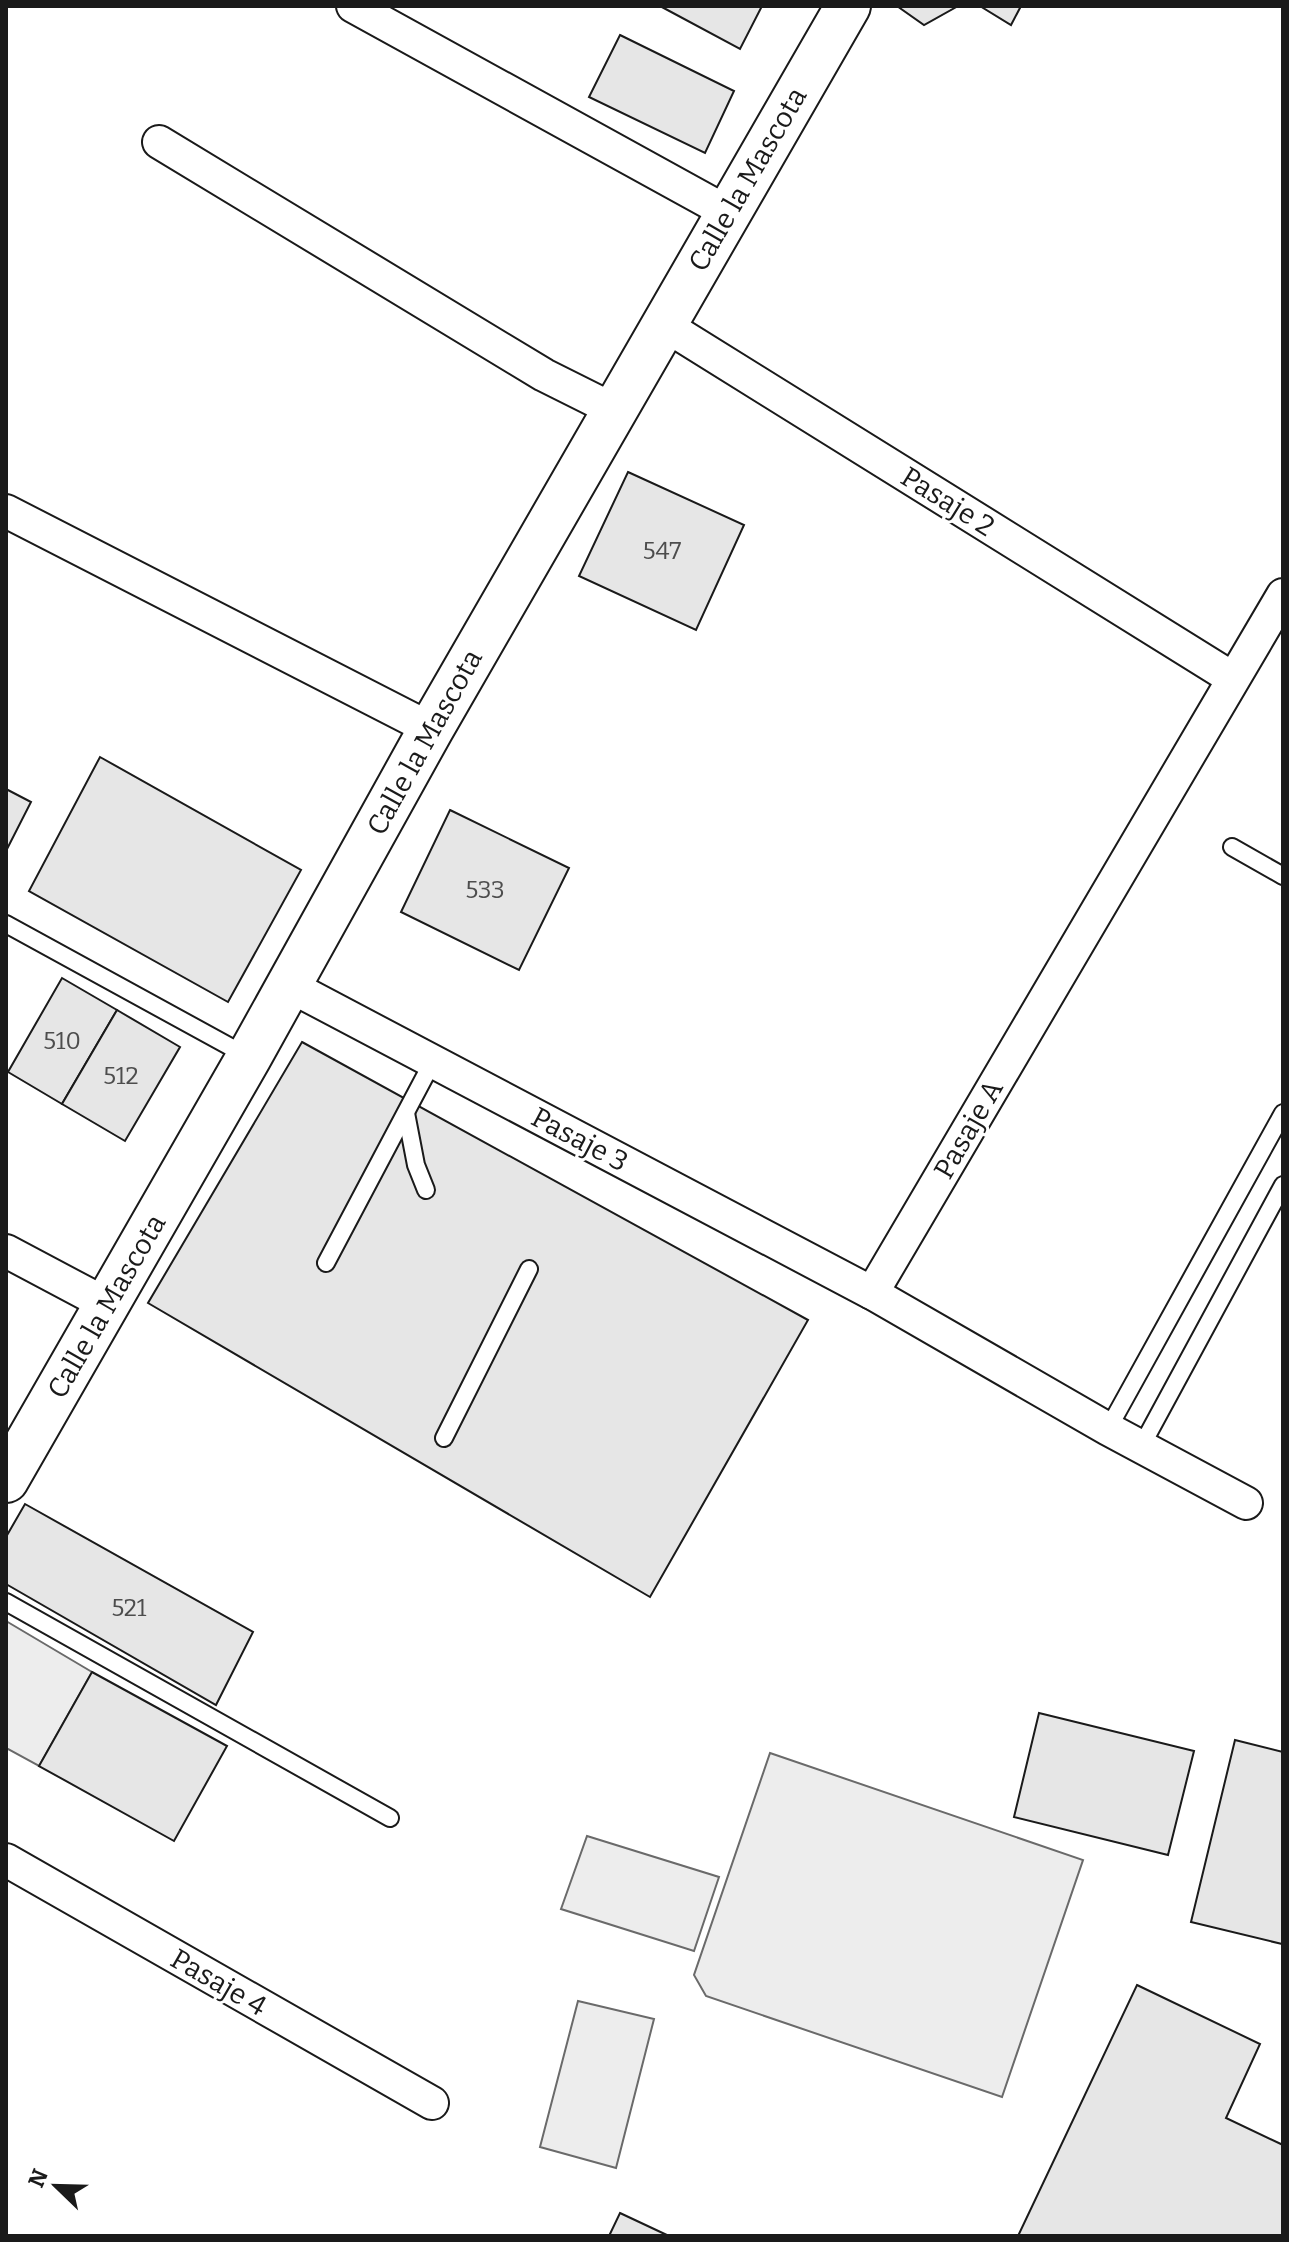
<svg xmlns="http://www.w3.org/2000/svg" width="1289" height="2242" font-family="Bitter,serif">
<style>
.built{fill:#ededed;stroke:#6a6a6a;stroke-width:2}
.building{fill:#e6e6e6;stroke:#1a1a1a;stroke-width:2}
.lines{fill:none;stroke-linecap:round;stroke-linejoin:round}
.lane-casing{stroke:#1a1a1a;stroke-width:20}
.street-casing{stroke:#1a1a1a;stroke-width:36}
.secondary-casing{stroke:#1a1a1a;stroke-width:48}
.lane{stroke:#fff;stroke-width:16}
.street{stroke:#fff;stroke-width:32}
.secondary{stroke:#fff;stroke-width:44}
.labels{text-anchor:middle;stroke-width:6;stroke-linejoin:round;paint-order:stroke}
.number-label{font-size:24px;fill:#4d4d4d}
.street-label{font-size:28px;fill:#1a1a1a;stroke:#fff}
</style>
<rect width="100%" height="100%" fill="#fff"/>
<g class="built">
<path d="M 6,1621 L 92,1672 L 39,1766 L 6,1748 Z"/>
<path d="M 770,1753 L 1083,1860 L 1002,2097 L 706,1996 L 694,1975 Z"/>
<path d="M 587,1836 L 719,1877 L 694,1951 L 561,1909 Z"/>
<path d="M 578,2001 L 654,2019 L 616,2168 L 540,2147 Z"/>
</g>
<g class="building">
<path d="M 660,6 L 762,6 L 740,49 Z"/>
<path d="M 897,6 L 958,6 L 924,25 Z"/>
<path d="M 980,6 L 1021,6 L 1011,25 Z"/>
<path d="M 620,35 L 734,91 L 705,153 L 589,97 Z"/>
<path d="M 628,472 L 744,525 L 696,630 L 579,576 Z"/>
<path d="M 100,757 L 301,870 L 228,1002 L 29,891 Z"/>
<path d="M 6,789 L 31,802 L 6,851 Z"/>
<path d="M 450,810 L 569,868 L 519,970 L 401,912 Z"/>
<path d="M 62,978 L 117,1010 L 62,1104 L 8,1072 Z"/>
<path d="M 117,1010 L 180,1047 L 125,1141 L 62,1104 Z"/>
<path d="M 302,1042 L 808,1320 L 650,1597 L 148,1303 Z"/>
<path d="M 25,1504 L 253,1632 L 216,1705 L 6,1584 L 6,1537 Z"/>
<path d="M 92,1672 L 227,1746 L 174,1841 L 39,1766 Z"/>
<path d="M 1039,1713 L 1194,1751 L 1168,1855 L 1014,1817 Z"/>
<path d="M 1235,1740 L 1283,1752 L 1282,1944 L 1191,1922 Z"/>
<path d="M 1137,1985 L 1260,2044 L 1226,2118 L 1283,2145 L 1283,2236 L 1018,2236 Z"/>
<path d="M 620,2213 L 669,2236 L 609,2236 Z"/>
</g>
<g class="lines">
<defs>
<g id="lane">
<path d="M 1232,847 L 1283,876"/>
<path d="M 6,924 L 247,1056"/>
<path d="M 406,1113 L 416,1165 L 426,1190"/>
<path d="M 326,1263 L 433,1061"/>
<path d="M 1108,1429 L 1283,1113"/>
<path d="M 444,1438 L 529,1269"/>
<path d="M 1141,1447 L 1283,1185"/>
<path d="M 6,1602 L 390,1818"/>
</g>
<g id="street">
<path d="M 353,6 L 727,212"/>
<path d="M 159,142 L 544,375 L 614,410"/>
<path d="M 663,324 L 1232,678"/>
<path d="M 6,511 L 431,729"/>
<path d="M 288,985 L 872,1293 L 1108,1429 L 1246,1503"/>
<path d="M 6,1251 L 106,1304"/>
<path d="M 872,1293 L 1283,595"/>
<path d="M 6,1860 L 432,2103"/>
</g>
<path id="secondary" d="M 6,1480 L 249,1057 L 431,729 L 848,6"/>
</defs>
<use href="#lane" class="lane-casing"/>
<use href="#street" class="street-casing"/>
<use href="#secondary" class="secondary-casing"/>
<use href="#lane" class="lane"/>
<use href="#street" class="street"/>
<use href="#secondary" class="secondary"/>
</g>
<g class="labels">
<g class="number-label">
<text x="662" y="559">547</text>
<text x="485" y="898">533</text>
<text x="62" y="1049">510</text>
<text x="121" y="1084">512</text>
<text x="129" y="1616">521</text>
</g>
<g class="street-label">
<text transform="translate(747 179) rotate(-60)" y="10">Calle la Mascota</text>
<text transform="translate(948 501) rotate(32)" y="10">Pasaje 2</text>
<text transform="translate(424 742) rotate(-61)" y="10">Calle la Mascota</text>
<text transform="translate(968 1129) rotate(-60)" y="10">Pasaje A</text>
<text transform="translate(580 1139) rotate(28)" y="10">Pasaje 3</text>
<text transform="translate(106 1306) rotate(-60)" y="10">Calle la Mascota</text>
<text transform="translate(219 1982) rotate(30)" y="10">Pasaje 4</text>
</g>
</g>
<rect width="1289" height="2242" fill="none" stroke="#1a1a1a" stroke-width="16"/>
<g transform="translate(56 2186) rotate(293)" stroke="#ffffff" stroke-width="6" paint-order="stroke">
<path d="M0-6L14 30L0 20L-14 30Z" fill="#1a1a1a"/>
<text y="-12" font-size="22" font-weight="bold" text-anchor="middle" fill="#1a1a1a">N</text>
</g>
</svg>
